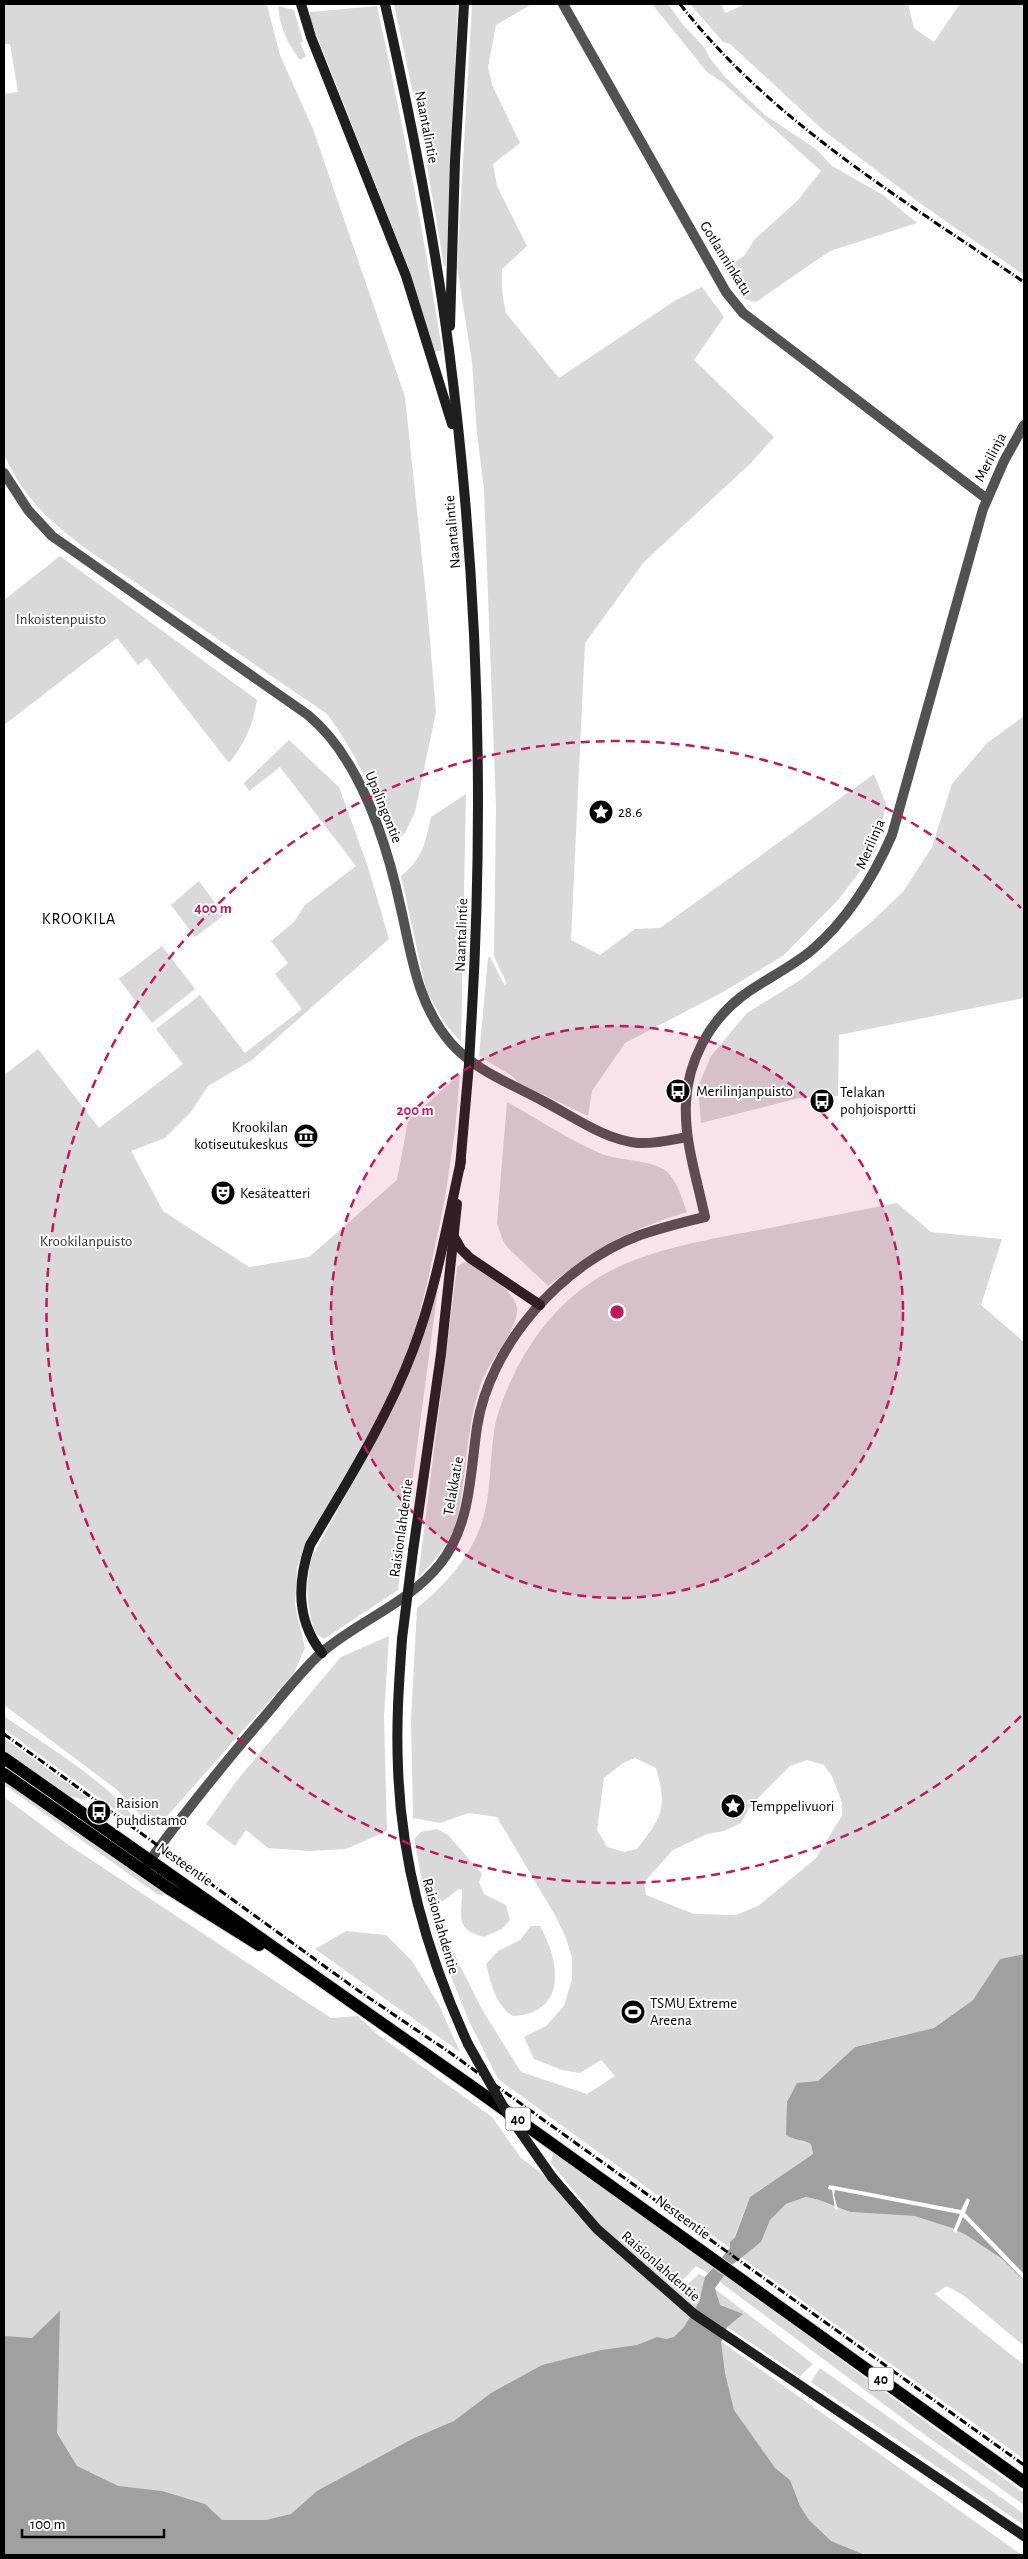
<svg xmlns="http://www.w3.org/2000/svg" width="1028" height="2559" font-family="'Alegreya Sans',sans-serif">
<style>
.green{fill:#d9d9d9;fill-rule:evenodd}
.water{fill:#a0a0a0}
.pier{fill:#fff}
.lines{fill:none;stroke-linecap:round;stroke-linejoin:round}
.primary-casing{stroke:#dbdbdb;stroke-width:14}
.tertiary{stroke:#525252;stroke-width:10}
.secondary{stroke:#1f1f1f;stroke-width:10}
.primary{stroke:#000;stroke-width:12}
.rail{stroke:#000;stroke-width:3;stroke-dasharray:8 2.5 1 2.5;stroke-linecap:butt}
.secondary-bridge{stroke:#1f1f1f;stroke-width:10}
.ring{fill:none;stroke:#c2185b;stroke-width:2.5;stroke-dasharray:9 6}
.labels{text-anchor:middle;stroke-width:4;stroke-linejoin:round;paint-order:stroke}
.shield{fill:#fff;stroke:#4c4c4c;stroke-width:1}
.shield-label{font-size:14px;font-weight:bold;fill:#000}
.street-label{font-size:15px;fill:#000;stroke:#fff}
.park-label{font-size:15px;fill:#303030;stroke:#fff}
.poi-label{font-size:15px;fill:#000;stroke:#fff;text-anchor:start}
.neighbourhood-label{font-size:16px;letter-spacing:1px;fill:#000;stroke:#fff}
.centre{fill:#c2185b;stroke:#fff;stroke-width:2.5}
.ring-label{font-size:15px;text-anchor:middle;font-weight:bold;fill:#c2185b;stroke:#fff;stroke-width:4;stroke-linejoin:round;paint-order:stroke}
</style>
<rect width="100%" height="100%" fill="#fff"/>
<g class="green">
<path d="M 4,4 L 267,5 L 280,55 L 313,129 L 405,397 L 427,605 L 436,712 L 415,812 L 405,833 L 392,843 C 375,797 356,752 327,714 L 85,548 C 47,519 25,499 4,455 L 4,94 L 18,92 L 10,44 L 4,44 Z"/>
<path d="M 458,4 L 446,266 L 444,266 L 422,135 L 394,5 Z"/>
<path d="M 472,4 L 532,4 L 496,25 L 488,67 L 492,85 L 520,143 L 493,164 L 497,186 L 527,246 L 502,269 L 502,292 L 506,313 L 559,378 L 676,300 L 702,287 L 724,317 L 694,360 L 774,437 L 751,463 L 644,562 L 585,643 L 571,940 L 600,955 L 635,929 L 660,928 L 874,774 L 886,804 L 876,850 L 839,899 L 784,955 L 723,992 L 625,1043 L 592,1091 L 588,1116 L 519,1083 L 512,1076 L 479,1056 L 488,958 L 490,957 L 505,986 L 506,982 L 494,956 L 496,807 L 484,490 L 477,433 L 472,362 L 457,267 Z"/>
<path d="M 652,4 L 668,4 L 683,25 L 705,48 L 709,57 L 725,77 L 765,115 L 816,149 L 832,166 L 883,195 L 917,223 L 830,251 L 756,302 L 745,299 L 724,269 L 744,256 L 755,239 L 798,200 L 821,171 L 722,82 L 707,72 Z"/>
<path d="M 690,4 L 721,4 L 725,13 L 746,4 L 908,4 L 914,28 L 934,42 L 960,4 L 1024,4 L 1024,275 L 921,204 L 824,131 L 730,44 L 723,42 Z"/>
<path d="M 278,6 L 294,10 L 303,41 L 300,43 L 306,56 L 300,60 C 287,43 280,27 278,6 Z"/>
<path d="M 377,6 C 402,120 424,235 442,350 L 434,352 L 410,272 L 310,18 L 310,12 Z"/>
<path d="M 60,556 L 257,700 C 253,725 245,743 229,763 L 147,658 L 138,665 L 117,638 L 4,725 L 4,600 Z"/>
<path d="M 1024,716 L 1024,998 L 839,1035 L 838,1096 L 799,1098 L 701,1123 L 698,1087 L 711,1056 L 747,1013 L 802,979 L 869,924 L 903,892 L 932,847 L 952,784 L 987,743 Z"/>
<path d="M 289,740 L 339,787 L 367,864 L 389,939 L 252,1060 L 208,1086 L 191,1112 L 165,1138 L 131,1151 L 163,1211 L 249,1267 L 309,1257 L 397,1180 L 408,1121 L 460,1074 L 455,1131 L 444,1204 L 427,1284 L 413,1338 L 384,1408 L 306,1542 L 297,1568 L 295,1605 L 305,1648 L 294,1673 L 161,1823 L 150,1825 L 116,1789 L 4,1705 L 4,1075 L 38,1049 L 99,1128 L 183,1064 L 156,1029 L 200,995 L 245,1053 L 302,1009 L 275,974 L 288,963 L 271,941 L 294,922 L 305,905 L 356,866 L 280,767 L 249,791 L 244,783 Z"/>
<path d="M 466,794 L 461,1042 L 445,1024 L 426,990 L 401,876 C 423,858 425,844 431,817 Z"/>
<path d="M 199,881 L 224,915 L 195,937 L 171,905 Z"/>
<path d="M 162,946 L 195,989 L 152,1023 L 119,979 Z"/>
<path d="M 507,1102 C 538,1119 570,1141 602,1154 C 620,1161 653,1160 666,1171 C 677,1180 682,1199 687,1212 C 628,1230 596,1248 548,1286 L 508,1248 L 503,1241 L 497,1223 Z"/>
<path d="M 897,1203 L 931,1232 L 1002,1239 L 981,1305 L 1024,1342 L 1024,1954 L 1000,1959 L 973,2000 L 934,2028 L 855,2047 L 818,2081 L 805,2140 L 811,2144 L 813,2154 L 750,2197 L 730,2248 L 498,2079 L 468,2019 L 438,1944 L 450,1946 L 483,2011 L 521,2072 L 587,2094 L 615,2076 L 601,2060 L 580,2073 L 562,2070 L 534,2059 L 524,2037 L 546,2026 L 564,2006 L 572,1979 L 572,1958 L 566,1938 L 556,1917 L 497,1817 L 469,1813 L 440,1823 L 413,1818 L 411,1719 L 417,1608 C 448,1583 476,1551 485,1511 C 491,1485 490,1458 494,1432 C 497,1410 508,1387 517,1368 C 535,1334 558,1305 590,1283 C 636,1251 705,1240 759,1230 C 805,1221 851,1212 897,1203 ZM 635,1758 L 656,1768 C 668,1809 662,1816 637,1849 L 624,1852 L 607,1847 L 597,1830 L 604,1778 L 623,1763 ZM 807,1760 L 824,1765 L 832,1776 L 842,1803 L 842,1816 L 815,1859 L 758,1906 L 736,1915 L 694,1914 L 646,1895 L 644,1882 L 673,1850 L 707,1834 L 724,1831 L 741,1823 L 751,1805 L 790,1766 Z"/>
<path d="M 464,1262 C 480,1265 515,1292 517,1308 C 519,1327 492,1358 484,1376 C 471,1407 468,1443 464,1477 C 461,1494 460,1512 454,1529 C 446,1548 432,1564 418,1578 L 457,1267 Z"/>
<path d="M 438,1288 L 398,1590 L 324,1639 L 316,1634 C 306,1608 305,1583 312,1557 L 392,1411 L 419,1346 Z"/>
<path d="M 389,1636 L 384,1716 L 387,1831 L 346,1849 L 310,1851 L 268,1848 L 246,1830 L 235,1846 L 206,1824 L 238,1779 L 341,1657 Z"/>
<path d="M 4,1716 C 48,1747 100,1777 136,1819 L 134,1823 L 4,1729 Z"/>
<path d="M 4,1738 L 88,1798 L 81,1799 L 70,1796 L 4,1752 Z"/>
<path d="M 4,1780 L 165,1892 L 163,1896 L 157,1894 L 4,1785 Z"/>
<path d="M 4,1797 L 70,1846 L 331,2018 L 358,2016 L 377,2034 L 492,2117 L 521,2158 L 588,2208 L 551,2163 L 553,2152 L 713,2267 L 708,2273 L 696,2266 L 683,2280 L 688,2284 L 699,2274 L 705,2277 L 705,2286 L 698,2304 L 732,2480 L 4,2555 Z"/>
<path d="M 437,1829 L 448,1835 L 482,1874 L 479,1882 L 484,1894 L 506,1905 L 510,1920 L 502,1929 L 484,1937 C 452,1928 463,1914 462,1890 L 459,1889 L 443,1901 L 426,1901 L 414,1839 L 421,1832 Z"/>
<path d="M 531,1926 L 540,1926 C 560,1961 568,2013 513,2016 C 495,2005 491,1983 486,1964 L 498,1951 L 520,1940 Z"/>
<path d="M 346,1931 L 386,1935 L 412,1961 L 439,2005 L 460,2052 L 315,1949 Z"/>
<path d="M 806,2197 L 819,2200 L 850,2212 L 914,2216 L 952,2228 L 966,2235 L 1002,2259 L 1024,2281 L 1024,2346 L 963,2295 L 947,2286 L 935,2294 L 1024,2365 L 1024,2459 L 741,2257 L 761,2242 L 769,2220 L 786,2204 Z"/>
<path d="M 724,2275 L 1024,2493 L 1024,2505 L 925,2435 L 720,2282 Z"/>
<path d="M 715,2289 L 813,2364 L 800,2376 L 727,2327 L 722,2342 L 1022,2555 L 817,2555 L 770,2516 L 703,2343 L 718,2297 Z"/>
<path d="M 820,2368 L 1024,2514 L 1024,2525 L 811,2382 Z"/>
</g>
<path class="water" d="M 1024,1954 L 1024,2281 L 1002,2259 L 966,2235 L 952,2228 L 914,2216 L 850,2212 L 819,2200 L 806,2197 L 786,2204 L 770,2220 L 761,2242 L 732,2265 L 715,2288 L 720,2305 L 743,2314 L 727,2327 L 721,2342 L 725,2373 L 734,2410 L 775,2468 L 790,2480 L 800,2506 L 809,2520 L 831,2541 L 865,2555 L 4,2555 L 4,2336 L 32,2338 L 60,2311 L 57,2433 L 77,2466 L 118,2486 L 162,2491 L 205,2504 L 222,2520 L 266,2520 L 291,2514 L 317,2491 L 412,2439 L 454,2421 L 491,2393 L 542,2365 L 601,2350 L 637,2345 L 657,2337 L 666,2339 L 674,2337 L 684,2327 L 699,2302 L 705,2277 L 730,2248 L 730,2242 L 735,2237 L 750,2197 L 813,2154 L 811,2144 C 803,2139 796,2141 786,2135 L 787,2102 L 797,2083 L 818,2081 L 855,2047 L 934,2028 L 973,2000 L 1000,1959 Z"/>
<path class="pier" d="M 829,2185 L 961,2210 L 967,2198 L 970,2200 L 965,2213 L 1024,2274 L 1024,2280 L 963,2217 L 956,2233 L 953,2231 L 960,2214 L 835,2190 L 834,2195 L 838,2210 L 835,2209 L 832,2190 L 828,2189 Z"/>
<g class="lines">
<defs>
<g id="primary">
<path d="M 4,1758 L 474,2088 L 1024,2482"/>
<path d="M 4,1774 L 171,1890 L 259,1945"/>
</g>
</defs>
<use href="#primary" class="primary-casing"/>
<g class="tertiary">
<path d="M 563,4 L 709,262 L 726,292 L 743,313 L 987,499"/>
<path d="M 4,473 L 28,510 L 52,536 L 308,715 C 361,759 387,844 401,909 C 412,957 417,1003 450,1042 C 475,1071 512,1084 545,1102 C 574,1117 605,1140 638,1143 C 654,1144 671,1140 687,1137"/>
<path d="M 146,1866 C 181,1816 219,1770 258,1724 C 279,1700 298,1674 321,1653 C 358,1621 409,1603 440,1564 C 471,1525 470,1474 477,1427 C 490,1344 562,1264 640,1235 C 661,1228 683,1222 705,1217 C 697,1179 684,1141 686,1102 C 688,1061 709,1022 741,997 C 763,980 791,968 813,949 C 849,918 873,878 892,835 L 983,509 L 1004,461 L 1024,425"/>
</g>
<g class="secondary">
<path d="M 301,4 L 311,37 L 406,276 L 452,424"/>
<path d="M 385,4 C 411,119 434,234 449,350 C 478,575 485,802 471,1028"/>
<path d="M 450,326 L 455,161 L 464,4"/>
<path d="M 460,1167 L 469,1064"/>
<path d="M 453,1235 L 461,1249 L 470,1258 L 540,1305"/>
<path d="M 413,1551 L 441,1354 L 457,1204"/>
<path d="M 402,1639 C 399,1682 396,1724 398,1767 C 401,1864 428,1957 468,2044"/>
<path d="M 322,1653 C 296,1620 297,1583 310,1545 C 347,1482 387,1419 413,1350 C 436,1290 447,1223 461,1161"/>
<path d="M 552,2177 L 597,2229 L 694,2314 L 1024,2536"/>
</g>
<use href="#primary" class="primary"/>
<g class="rail">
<path d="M 680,4 C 772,122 902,199 1024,282"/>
<path d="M 4,1734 L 356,1989 L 449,2052 L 1024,2465"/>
</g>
<g class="secondary-bridge">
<path d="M 469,1064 L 471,1028"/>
<path d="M 402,1639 L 413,1551"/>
<path d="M 468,2044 L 507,2113 L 552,2177"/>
</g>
</g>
<circle cx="617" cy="1312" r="286" fill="#c2185b" fill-opacity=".12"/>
<g class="ring">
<circle cx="617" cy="1312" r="286"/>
<path d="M1021 1716A571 571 0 1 1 1021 908"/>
</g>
<defs>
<symbol id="sight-disc" viewBox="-11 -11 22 22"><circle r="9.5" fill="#000" stroke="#fff"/><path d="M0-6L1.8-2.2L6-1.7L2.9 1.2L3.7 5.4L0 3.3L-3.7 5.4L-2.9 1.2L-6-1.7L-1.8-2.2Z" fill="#fff"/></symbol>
<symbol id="bus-disc" viewBox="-11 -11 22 22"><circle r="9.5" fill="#000" stroke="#fff"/><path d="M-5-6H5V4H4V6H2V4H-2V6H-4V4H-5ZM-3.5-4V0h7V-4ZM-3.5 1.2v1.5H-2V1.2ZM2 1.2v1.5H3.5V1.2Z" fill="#fff"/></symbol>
<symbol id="museum-disc" viewBox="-11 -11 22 22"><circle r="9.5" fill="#000" stroke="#fff"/><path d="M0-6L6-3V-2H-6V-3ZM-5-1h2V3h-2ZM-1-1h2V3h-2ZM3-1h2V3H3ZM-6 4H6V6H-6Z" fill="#fff"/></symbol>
<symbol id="theatre-disc" viewBox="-11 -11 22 22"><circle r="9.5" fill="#000" stroke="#fff"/><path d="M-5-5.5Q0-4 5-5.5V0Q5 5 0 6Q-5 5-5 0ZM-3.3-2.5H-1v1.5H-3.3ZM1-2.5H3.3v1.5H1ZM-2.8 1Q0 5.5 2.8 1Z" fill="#fff"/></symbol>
<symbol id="stadium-disc" viewBox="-11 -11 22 22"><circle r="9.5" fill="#000" stroke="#fff"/><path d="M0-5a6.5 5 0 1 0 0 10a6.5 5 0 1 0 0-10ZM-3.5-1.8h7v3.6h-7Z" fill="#fff"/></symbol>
</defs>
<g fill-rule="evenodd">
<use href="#sight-disc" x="587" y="798" width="28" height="28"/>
<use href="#bus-disc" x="664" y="1077" width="28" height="28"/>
<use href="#bus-disc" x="808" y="1087" width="28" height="28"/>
<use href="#museum-disc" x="292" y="1122" width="28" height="28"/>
<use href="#theatre-disc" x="209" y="1179" width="28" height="28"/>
<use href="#sight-disc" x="719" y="1792" width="28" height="28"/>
<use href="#bus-disc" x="85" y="1798" width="28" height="28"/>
<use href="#stadium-disc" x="619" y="1998" width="28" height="28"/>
</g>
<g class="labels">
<g class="shield">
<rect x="505.5" y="2107.5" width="25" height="23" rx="4"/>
<rect x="868.5" y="2367.5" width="25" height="23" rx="4"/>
</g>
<g class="shield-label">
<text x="518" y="2124">40</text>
<text x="881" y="2384">40</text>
</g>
<g class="street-label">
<text transform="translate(427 127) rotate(79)" y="5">Naantalintie</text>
<text transform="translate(726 258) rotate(58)" y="5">Gotlanninkatu</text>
<text transform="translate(990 457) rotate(-63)" y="5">Merilinja</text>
<text transform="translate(452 532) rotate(-95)" y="5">Naantalintie</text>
<text transform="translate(384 807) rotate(68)" y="5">Upalingontie</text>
<text transform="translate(870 844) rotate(-67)" y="5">Merilinja</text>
<text transform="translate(461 935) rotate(-88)" y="5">Naantalintie</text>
<text transform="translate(453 1486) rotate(-80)" y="5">Telakkatie</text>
<text transform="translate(401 1528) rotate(-82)" y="5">Raisionlahdentie</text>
<text transform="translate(185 1864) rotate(35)" y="5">Nesteentie</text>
<text transform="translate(441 1926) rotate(74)" y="5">Raisionlahdentie</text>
<text transform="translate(683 2217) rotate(36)" y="5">Nesteentie</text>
<text transform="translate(661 2266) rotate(41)" y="5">Raisionlahdentie</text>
</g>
<g class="park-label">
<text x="61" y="624">Inkoistenpuisto</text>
<text x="86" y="1246">Krookilanpuisto</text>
</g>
<g class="poi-label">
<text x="618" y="817">28.6</text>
<text x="696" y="1096">Merilinjanpuisto</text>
<text x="840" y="1097">Telakan<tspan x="840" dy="17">pohjoisportti</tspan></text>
<text x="288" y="1132" text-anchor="end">Krookilan<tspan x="288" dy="17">kotiseutukeskus</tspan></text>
<text x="240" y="1198">Kesäteatteri</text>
<text x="116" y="1808">Raision<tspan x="116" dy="17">puhdistamo</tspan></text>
<text x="750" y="1811">Temppelivuori</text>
<text x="650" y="2008">TSMU Extreme<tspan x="650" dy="17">Areena</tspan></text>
</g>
<g class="neighbourhood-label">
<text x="79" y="924">KROOKILA</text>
</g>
</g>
<circle cx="617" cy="1312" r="8" class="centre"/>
<g class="ring-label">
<text x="213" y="913">400 m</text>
<text x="415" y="1115">200 m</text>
</g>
<rect width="1028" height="2559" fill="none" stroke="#000000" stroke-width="10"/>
<path d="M22 2529v8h142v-8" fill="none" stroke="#000000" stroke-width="2.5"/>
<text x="30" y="2529" font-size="15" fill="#000000" stroke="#ffffff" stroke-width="4" paint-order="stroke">100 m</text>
</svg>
